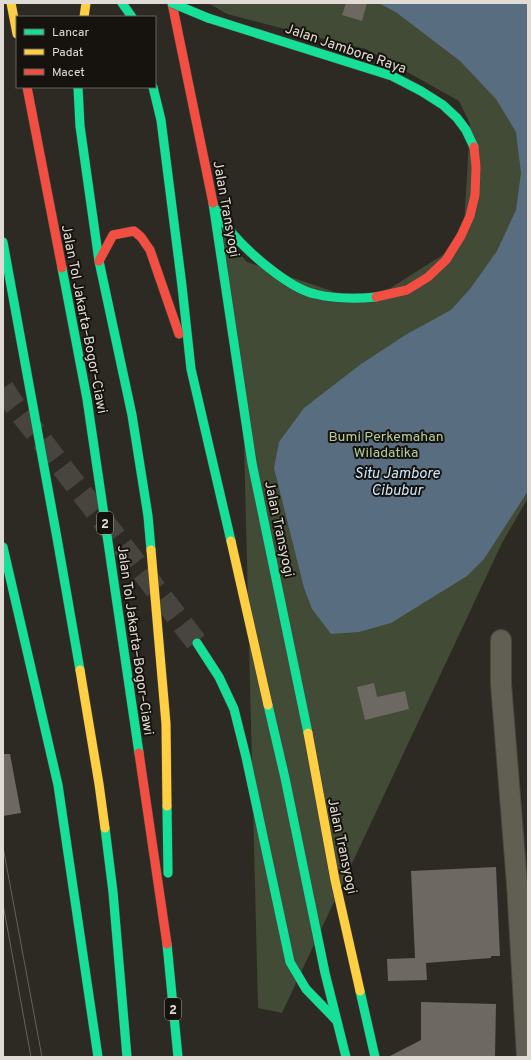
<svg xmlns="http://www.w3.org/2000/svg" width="531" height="1060" font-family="Overpass,sans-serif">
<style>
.green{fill:#414b35}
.water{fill:#596d80}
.building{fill:#6d6861}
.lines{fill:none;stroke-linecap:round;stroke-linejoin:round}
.highway-tunnel{stroke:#48443e;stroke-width:22;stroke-dasharray:22 11;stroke-linecap:butt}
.street-casing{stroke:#494540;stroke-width:22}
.fast-casing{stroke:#494540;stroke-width:10}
.slow-casing{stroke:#494540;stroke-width:10}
.jam-casing{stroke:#494540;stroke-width:10}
.street{stroke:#615f54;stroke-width:20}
.fast{stroke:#16e098;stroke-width:9}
.slow{stroke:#ffcf43;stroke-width:9}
.jam{stroke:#f24e42;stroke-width:9}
.tram{stroke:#65635b;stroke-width:1}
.fast-bridge-casing{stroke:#494540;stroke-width:10;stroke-linecap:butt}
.fast-bridge{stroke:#16e098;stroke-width:9}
.labels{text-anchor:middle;stroke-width:4;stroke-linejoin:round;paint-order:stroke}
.shield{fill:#16130e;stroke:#a39f99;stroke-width:1}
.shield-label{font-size:13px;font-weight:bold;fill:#e0dbd4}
.street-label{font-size:14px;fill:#e0dbd4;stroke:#16130e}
.park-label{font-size:14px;fill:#b4cd9c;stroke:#16130e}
.water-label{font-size:15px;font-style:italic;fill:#cbe6fd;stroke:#16130e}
</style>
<rect width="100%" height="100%" fill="#2d2923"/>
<path class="green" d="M 208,3 L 528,3 L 528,498 L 502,543 L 282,1013 L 258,1008 L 243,402 L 217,229 L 247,262 L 367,303 L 463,242 L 470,124 L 459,101 L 366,49 L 311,36 L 227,14 Z"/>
<path class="water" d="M 379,3 L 528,3 L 528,491 L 484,559 L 467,576 L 391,623 L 359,632 L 331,634 L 312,609 L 304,588 L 274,468 L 279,442 L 304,408 L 361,364 L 407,334 L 451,310 L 470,289 L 497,251 L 516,210 L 521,173 L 516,132 L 496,99 L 460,61 L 397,13 Z"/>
<g class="building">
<path d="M 346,3 L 367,3 L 362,21 L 342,15 Z"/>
<path d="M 374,683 L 377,697 L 405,691 L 409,709 L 365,720 L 357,687 Z"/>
<path d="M 3,754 L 10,754 L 21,813 L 3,816 Z"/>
<path d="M 496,867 L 500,956 L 491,956 L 491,958 L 426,963 L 427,980 L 388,981 L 387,959 L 415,958 L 411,871 Z"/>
<path d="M 421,1002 L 496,1004 L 495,1057 L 388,1057 L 421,1040 Z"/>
</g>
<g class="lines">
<path class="highway-tunnel" d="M 3,388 L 12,402 L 197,643"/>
<defs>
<path id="street" d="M 501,640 L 501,684 L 517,884 L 527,1057"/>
<g id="fast">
<path d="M 122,3 L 132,17"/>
<path d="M 208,18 L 392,76 L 421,91 L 443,105 L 457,118 L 466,130 L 474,147"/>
<path d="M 78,87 L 80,126 L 99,261 L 132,415 L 148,516 L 151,550"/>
<path d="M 153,87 L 161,120 L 182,286 L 191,369 L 231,541"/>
<path d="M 213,203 L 252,463 L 308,733"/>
<path d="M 217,210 C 221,217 225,225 230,231 C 248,252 288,288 315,294 C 335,299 356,299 376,297"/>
<path d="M 3,242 L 57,538 L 80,670"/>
<path d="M 62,268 L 87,399 L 139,753"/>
<path d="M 3,547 L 58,785 L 98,1057"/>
<path d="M 197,643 L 219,677 L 234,709 L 246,757 L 290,962 L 306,989 L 336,1020"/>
<path d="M 268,705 L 285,778 L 325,973 L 346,1057"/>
<path d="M 167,806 L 168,873"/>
<path d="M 105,828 L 113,892 L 127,1057"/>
<path d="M 167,944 L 178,1057"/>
<path d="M 360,991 L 375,1057"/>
</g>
<g id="slow">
<path d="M 11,3 L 17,34"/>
<path d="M 84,17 L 86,3"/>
<path d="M 231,541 L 268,705"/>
<path d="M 151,550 L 166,724 L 167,806"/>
<path d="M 80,670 L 99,784 L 105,828"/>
<path d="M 308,733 L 335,880 L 360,991"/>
</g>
<g id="jam">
<path d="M 172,3 L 213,203"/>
<path d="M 27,87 L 62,268"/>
<path d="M 99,261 L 113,235 L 134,231 L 141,237 L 150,250 L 179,334"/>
<path d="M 376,297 L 407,290 L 428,277 L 446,260 L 461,236 L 470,216 L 475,195 L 476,167 L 474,147"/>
<path d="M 139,753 L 167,944"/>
</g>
</defs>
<use href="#street" class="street-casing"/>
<use href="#fast" class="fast-casing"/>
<use href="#slow" class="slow-casing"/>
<use href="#jam" class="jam-casing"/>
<use href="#street" class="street"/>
<use href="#fast" class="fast"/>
<use href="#slow" class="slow"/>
<use href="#jam" class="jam"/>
<g class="tram">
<path d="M 3,847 L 42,1057"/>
<path d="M 3,904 L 31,1057"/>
</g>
<defs>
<path id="fast-bridge" d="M 172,3 L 208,18"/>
</defs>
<use href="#fast-bridge" class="fast-bridge-casing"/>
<use href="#fast-bridge" class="fast-bridge"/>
</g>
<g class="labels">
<g class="shield">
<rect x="97" y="512" width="16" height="22" rx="3"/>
<rect x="165" y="998" width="16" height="22" rx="3"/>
</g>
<g class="shield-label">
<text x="105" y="528">2</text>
<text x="173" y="1014">2</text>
</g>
<g class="street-label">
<text transform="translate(346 48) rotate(19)" y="5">Jalan Jambore Raya</text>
<text transform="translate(227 209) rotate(80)" y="5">Jalan Transyogi</text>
<text transform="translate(85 319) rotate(79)" y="5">Jalan Tol Jakarta–Bogor–Ciawi</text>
<text transform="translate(280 529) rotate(78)" y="5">Jalan Transyogi</text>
<text transform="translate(136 640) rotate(82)" y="5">Jalan Tol Jakarta–Bogor–Ciawi</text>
<text transform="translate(343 846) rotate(78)" y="5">Jalan Transyogi</text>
</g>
<g class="park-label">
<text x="386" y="441">Bumi Perkemahan<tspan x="386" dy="16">Wiladatika</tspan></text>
</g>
<g class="water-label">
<text x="397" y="478">Situ Jambore<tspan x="397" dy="17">Cibubur</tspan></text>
</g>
</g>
<rect width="531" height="1060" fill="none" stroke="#e0dbd4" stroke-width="8"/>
<rect x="16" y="16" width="140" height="72" fill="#16130e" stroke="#67635d"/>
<rect x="24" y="29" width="20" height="6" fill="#16e098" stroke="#67635d"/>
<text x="52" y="36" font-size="12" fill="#e0dbd4">Lancar</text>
<rect x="24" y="49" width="20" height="6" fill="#ffcf43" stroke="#67635d"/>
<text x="52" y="56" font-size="12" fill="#e0dbd4">Padat</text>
<rect x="24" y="69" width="20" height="6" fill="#f24e42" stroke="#67635d"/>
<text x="52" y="76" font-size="12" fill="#e0dbd4">Macet</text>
</svg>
